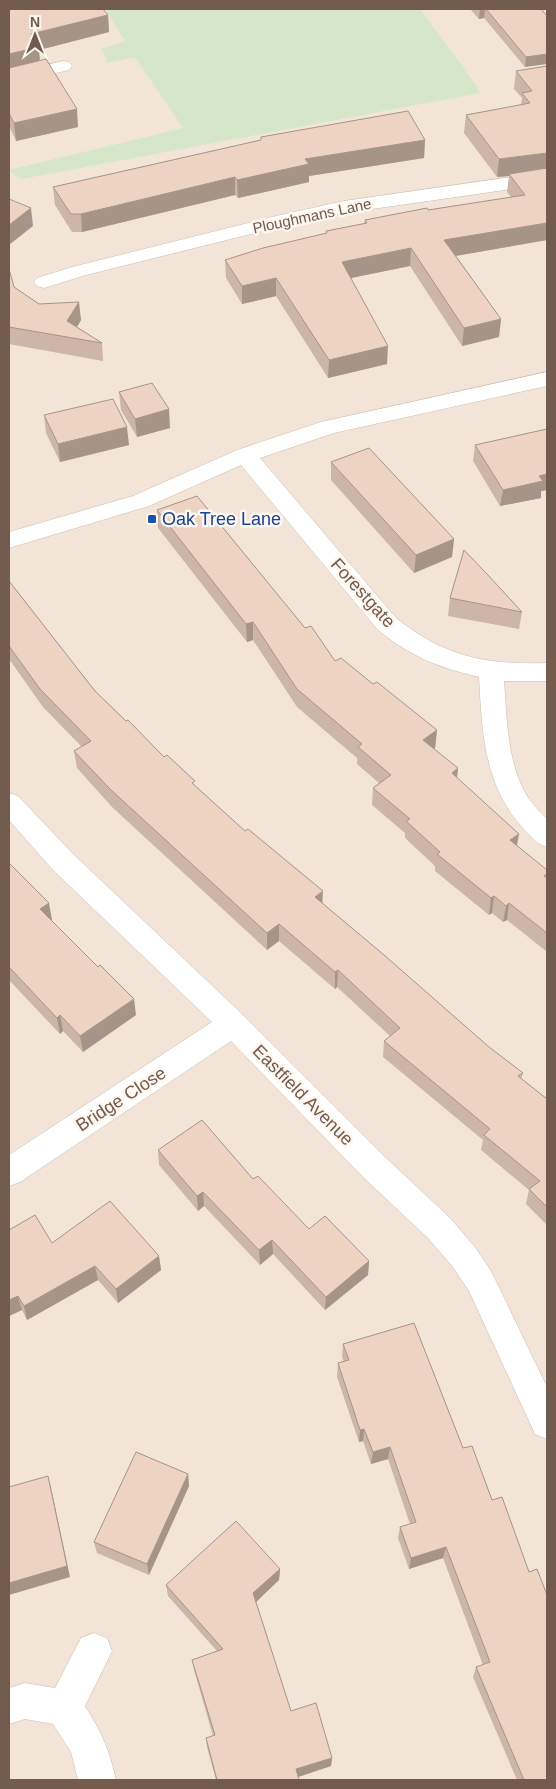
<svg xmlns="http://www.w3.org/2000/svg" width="556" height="1789" font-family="Arial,sans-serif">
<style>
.residential{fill:#f2e5d7}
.green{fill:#d5e7c8}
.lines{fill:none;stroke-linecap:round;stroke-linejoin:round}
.minor-casing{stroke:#ccbbaf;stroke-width:1}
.minor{fill:#fff;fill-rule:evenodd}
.wall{fill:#cdb5a7}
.shaded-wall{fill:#a79488}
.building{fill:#eed3c2;stroke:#a79488}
.transit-dot{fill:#1a4fb4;stroke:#fdf7ef;stroke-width:2}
.labels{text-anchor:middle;stroke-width:5;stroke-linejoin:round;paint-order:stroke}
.far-street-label{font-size:15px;fill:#735b4e;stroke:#fdf7ef}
.transit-label{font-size:18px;fill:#164399;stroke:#fdf7ef;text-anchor:start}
.street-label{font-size:18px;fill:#735b4e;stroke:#fdf7ef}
</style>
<rect width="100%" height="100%" fill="#fbf3e8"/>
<rect class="residential" x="9" y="9" width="538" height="1771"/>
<path class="green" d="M 105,9 L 420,9 L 476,85 L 480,93 L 22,179 L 14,175 L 9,170 L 183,128 L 135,57 L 107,63 L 106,57 L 101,49 L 125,41 Z"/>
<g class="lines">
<defs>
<g id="minor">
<path d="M 63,61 L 69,62 L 72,66 L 69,70 L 9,84 L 9,74 Z"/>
<path d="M 547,172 L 547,184 L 344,213 L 283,226 L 86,275 L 44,288 L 37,286 L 34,282 L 37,278 L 72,267 L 276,216 L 344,201 Z"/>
<path d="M 547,372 L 547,386 L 334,433 L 260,458 L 396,618 C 445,657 486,665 547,663 L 547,681 L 504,681 C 507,720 507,765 529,799 C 534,806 541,813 547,819 L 547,847 C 535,844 530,835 521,826 C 484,783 482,732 479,677 C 438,667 411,657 378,630 L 241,465 L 149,506 L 9,548 L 9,532 L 133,496 L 237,450 L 321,422 Z"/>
<path d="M 9,793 L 18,796 L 73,854 L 243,1015 L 385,1157 L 450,1218 L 475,1247 L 491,1271 L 547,1387 L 547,1439 L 535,1434 L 469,1291 L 453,1267 L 428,1238 L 363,1177 L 231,1041 L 20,1182 L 9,1186 L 9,1155 L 212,1022 L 53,870 L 9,820 Z"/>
<path d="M 94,1633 L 107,1638 L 112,1651 L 85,1706 C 102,1733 109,1749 116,1780 L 78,1780 L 71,1752 L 53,1724 L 25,1719 L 9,1724 L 9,1688 L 25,1683 L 55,1688 L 81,1638 Z"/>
</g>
</defs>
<use href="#minor" class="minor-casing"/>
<use href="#minor" class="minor"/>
</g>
<g class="wall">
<path d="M 9,9 L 108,15 L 109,32 L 39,50 L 40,61 L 78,127 L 16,141 L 9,126 Z"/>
<path d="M 470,9 L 541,9 L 525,67 L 484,18 L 479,19 Z"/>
<path d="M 547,66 L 547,240 L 456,256 L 501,319 L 499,337 L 462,346 L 410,266 L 351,278 L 387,364 L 328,378 L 276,296 L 242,304 L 226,278 L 225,260 L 326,234 L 326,231 L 364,224 L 365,220 L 511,197 L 507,192 L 509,176 L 497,177 L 464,133 L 466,115 L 521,105 L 522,98 L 514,89 L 516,71 Z"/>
<path d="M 261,137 L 425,140 L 424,158 L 309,176 L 309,182 L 238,198 L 235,195 L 82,232 L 72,232 L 55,205 L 53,187 L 261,140 Z"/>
<path d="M 9,269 L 14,287 L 39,304 L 81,320 L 77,327 L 102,343 L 103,361 L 9,344 Z"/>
<path d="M 119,392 L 170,428 L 137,437 L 121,410 Z"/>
<path d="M 44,415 L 129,445 L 60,462 L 46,433 Z"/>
<path d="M 547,429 L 547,490 L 541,491 L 541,498 L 500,506 L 473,461 L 475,445 Z"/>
<path d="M 331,462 L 454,539 L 452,557 L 414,573 L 331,480 Z"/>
<path d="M 157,510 L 305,628 L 335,661 L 373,684 L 437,730 L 435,748 L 434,749 L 458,768 L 457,778 L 517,846 L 547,870 L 547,952 L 507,920 L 503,922 L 492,913 L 489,915 L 435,871 L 435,866 L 405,838 L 405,833 L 372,805 L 373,788 L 379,783 L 357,764 L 357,758 L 297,707 L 253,640 L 247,642 L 158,528 Z"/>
<path d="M 9,581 L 95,691 L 126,721 L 322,904 L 489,1047 L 523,1073 L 521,1079 L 547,1099 L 547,1225 L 526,1204 L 529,1190 L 481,1150 L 483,1140 L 383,1057 L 384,1041 L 390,1036 L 337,987 L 335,989 L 279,941 L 267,950 L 112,807 L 77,768 L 74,751 L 82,747 L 43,707 L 9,659 Z"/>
<path d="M 450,598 L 522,612 L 519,629 L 448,616 Z"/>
<path d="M 9,863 L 52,920 L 51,921 L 136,1015 L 83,1052 L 63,1031 L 60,1034 L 9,980 Z"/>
<path d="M 158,1150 L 253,1179 L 309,1229 L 369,1261 L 368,1275 L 325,1310 L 273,1254 L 260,1265 L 204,1206 L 198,1211 L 159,1165 Z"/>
<path d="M 9,1230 L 52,1243 L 159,1256 L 161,1270 L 118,1303 L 98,1280 L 27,1320 L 22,1310 L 9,1316 Z"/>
<path d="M 414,1323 L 547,1780 L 517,1780 L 473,1677 L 476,1667 L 483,1665 L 443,1558 L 409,1569 L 398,1538 L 400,1527 L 410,1524 L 388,1459 L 371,1464 L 363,1441 L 359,1442 L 337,1377 L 338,1363 L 344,1362 L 342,1357 L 343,1344 Z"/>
<path d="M 188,1474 L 189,1486 L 149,1575 L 97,1553 L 94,1542 Z"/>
<path d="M 280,1569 L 279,1580 L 256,1602 L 291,1711 L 332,1758 L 331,1766 L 298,1777 L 299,1780 L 216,1780 L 207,1747 L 206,1738 L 213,1736 L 194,1670 L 192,1660 L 217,1651 L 168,1596 L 166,1585 Z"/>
</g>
<g class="shaded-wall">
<path d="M 480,9 L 485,9 L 484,18 L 479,19 Z"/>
<path d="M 108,15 L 109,32 L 39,50 L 40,64 L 9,73 L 9,54 L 31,34 Z"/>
<path d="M 547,54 L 547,64 L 525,67 L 526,57 Z"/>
<path d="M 77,109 L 78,127 L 16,141 L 14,123 Z"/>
<path d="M 425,140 L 424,158 L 309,176 L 309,182 L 238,198 L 237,180 L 305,159 Z"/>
<path d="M 547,153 L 547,171 L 509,174 L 509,176 L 497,177 L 499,159 Z"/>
<path d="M 235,177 L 235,195 L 82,232 L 81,214 Z"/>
<path d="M 31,208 L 33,226 L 9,245 L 9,225 Z"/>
<path d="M 547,223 L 547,240 L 443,258 L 444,240 Z"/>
<path d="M 411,248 L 410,266 L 341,280 L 342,262 Z"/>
<path d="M 276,278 L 276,296 L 242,304 L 242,286 Z"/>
<path d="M 79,302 L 81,320 L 70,338 L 67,321 Z"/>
<path d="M 501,319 L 499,337 L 462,346 L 464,328 Z"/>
<path d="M 388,346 L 387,364 L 328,378 L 329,360 Z"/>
<path d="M 169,409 L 170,428 L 137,437 L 135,419 Z"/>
<path d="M 127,427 L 129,445 L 60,462 L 58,444 Z"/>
<path d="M 547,474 L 547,490 L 541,491 L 541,498 L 500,506 L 503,490 L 539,476 Z"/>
<path d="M 454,539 L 452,557 L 414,573 L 416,555 Z"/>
<path d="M 253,622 L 253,640 L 247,642 L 246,624 Z"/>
<path d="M 437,730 L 435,748 L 421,757 L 423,740 Z"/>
<path d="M 458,768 L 456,785 L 452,773 Z"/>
<path d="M 519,834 L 516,851 L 510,840 Z"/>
<path d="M 323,891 L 322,908 L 315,897 Z"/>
<path d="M 494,896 L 492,913 L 489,915 L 491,898 Z"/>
<path d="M 49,903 L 52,920 L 43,926 L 40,909 Z"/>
<path d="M 509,903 L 507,920 L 503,922 L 506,906 Z"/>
<path d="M 279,924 L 279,941 L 267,950 L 267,933 Z"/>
<path d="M 338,970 L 337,987 L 335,989 L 335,972 Z"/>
<path d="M 134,999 L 136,1015 L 83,1052 L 80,1036 Z"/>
<path d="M 60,1015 L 63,1031 L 60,1034 L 57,1018 Z"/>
<path d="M 203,1192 L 204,1206 L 198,1211 L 197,1196 Z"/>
<path d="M 272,1240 L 273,1254 L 260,1265 L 259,1250 Z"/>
<path d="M 159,1256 L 161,1270 L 118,1303 L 116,1289 Z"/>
<path d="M 369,1261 L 368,1275 L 325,1310 L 326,1297 Z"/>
<path d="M 95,1266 L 98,1280 L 27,1320 L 24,1306 Z"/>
<path d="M 18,1296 L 22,1310 L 9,1316 L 9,1300 Z"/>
<path d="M 364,1429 L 363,1441 L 359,1442 L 360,1430 Z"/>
<path d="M 390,1447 L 388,1459 L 371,1464 L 373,1452 Z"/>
<path d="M 188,1474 L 189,1486 L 149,1575 L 147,1564 Z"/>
<path d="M 48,1476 L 51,1488 L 70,1577 L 9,1595 L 9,1583 Z"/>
<path d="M 446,1547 L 443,1558 L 409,1569 L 411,1558 Z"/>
<path d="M 280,1569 L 279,1580 L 254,1604 L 253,1593 Z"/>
<path d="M 332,1758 L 331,1766 L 295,1778 L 296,1769 Z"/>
</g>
<g class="building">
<path d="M 9,9 L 103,9 L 108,15 L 31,34 L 39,47 L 9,54 Z"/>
<path d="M 486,9 L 541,9 L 547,16 L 547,54 L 526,57 Z"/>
<path d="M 46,59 L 77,109 L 14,123 L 9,113 L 9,68 Z"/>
<path d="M 547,66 L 547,153 L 499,159 L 466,115 L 530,103 L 522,93 L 532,91 L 516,71 Z"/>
<path d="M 408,111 L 425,140 L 305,159 L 309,164 L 237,180 L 235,177 L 81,214 L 71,214 L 53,187 L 261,140 L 261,137 Z"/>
<path d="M 547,168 L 547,223 L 444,240 L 501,319 L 464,328 L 411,248 L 342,262 L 388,346 L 329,360 L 276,278 L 242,286 L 225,260 L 263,248 L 327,233 L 326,231 L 367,223 L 365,220 L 427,208 L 428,210 L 525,195 L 509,174 Z"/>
<path d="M 9,199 L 31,208 L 9,225 Z"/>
<path d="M 9,269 L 14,287 L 39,304 L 79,302 L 67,321 L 102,343 L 9,327 Z"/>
<path d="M 152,383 L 169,409 L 135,419 L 119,392 Z"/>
<path d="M 113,399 L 127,427 L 58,444 L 44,415 Z"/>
<path d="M 547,429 L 547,474 L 539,476 L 543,481 L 503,490 L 475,445 Z"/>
<path d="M 369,448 L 454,539 L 416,555 L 331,462 Z"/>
<path d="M 197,496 L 305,628 L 311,626 L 335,661 L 341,658 L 373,684 L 377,682 L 437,730 L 423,740 L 458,768 L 452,773 L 519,834 L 510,840 L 547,870 L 547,873 L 544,876 L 547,878 L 547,933 L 509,903 L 506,906 L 494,896 L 491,898 L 437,854 L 440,852 L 406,821 L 410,819 L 373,788 L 391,775 L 358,747 L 362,744 L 297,689 L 253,622 L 246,624 L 157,510 Z"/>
<path d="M 464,550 L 487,574 L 522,612 L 450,598 Z"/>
<path d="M 9,581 L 95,691 L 126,721 L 128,720 L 164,757 L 167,755 L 195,781 L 192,783 L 245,831 L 248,829 L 323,891 L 315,897 L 384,955 L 489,1047 L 523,1073 L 518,1076 L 547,1099 L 547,1207 L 529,1189 L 540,1181 L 484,1135 L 490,1129 L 384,1041 L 400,1028 L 338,970 L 335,972 L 279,924 L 267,933 L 110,789 L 74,751 L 91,741 L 40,689 L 9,646 Z"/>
<path d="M 9,863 L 49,903 L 40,909 L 98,967 L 100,965 L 134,999 L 80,1036 L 60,1015 L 57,1018 L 9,967 Z"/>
<path d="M 202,1120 L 253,1179 L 258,1176 L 309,1229 L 325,1216 L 369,1261 L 326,1297 L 272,1240 L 259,1250 L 203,1192 L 197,1196 L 158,1150 Z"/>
<path d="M 110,1201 L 159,1256 L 116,1289 L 95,1266 L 24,1306 L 18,1296 L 9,1300 L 9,1230 L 35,1215 L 52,1243 Z"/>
<path d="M 414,1323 L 463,1448 L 472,1446 L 492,1500 L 502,1497 L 529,1572 L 537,1569 L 547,1595 L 547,1780 L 524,1780 L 476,1667 L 490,1662 L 446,1547 L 411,1558 L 400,1527 L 416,1522 L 390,1447 L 373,1452 L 364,1429 L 360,1430 L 338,1363 L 349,1360 L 343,1344 Z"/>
<path d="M 136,1452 L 188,1474 L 147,1564 L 94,1542 Z"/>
<path d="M 48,1476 L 67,1566 L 9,1583 L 9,1487 Z"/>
<path d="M 236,1521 L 280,1569 L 253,1593 L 291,1711 L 316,1703 L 332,1758 L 296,1769 L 299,1780 L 217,1780 L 206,1738 L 215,1735 L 192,1660 L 223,1649 L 166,1585 Z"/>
</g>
<rect class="transit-dot" x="147" y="514" width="10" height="10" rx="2.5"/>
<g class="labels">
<g class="far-street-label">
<text transform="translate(312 216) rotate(-12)" y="5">Ploughmans Lane</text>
</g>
<g class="transit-label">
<text x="162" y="525">Oak Tree Lane</text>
</g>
<g class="street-label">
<text transform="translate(363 593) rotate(48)" y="6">Forestgate</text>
<text transform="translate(303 1095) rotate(45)" y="6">Eastfield Avenue</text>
<text transform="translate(121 1099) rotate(-33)" y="6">Bridge Close</text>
</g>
</g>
<rect width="556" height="1789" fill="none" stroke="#735b4e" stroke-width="20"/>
<g transform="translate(35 35)" stroke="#fdf7ef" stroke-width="4" paint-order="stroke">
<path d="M0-4L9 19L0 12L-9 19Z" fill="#735b4e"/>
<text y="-8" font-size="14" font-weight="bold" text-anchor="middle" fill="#735b4e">N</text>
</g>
</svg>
